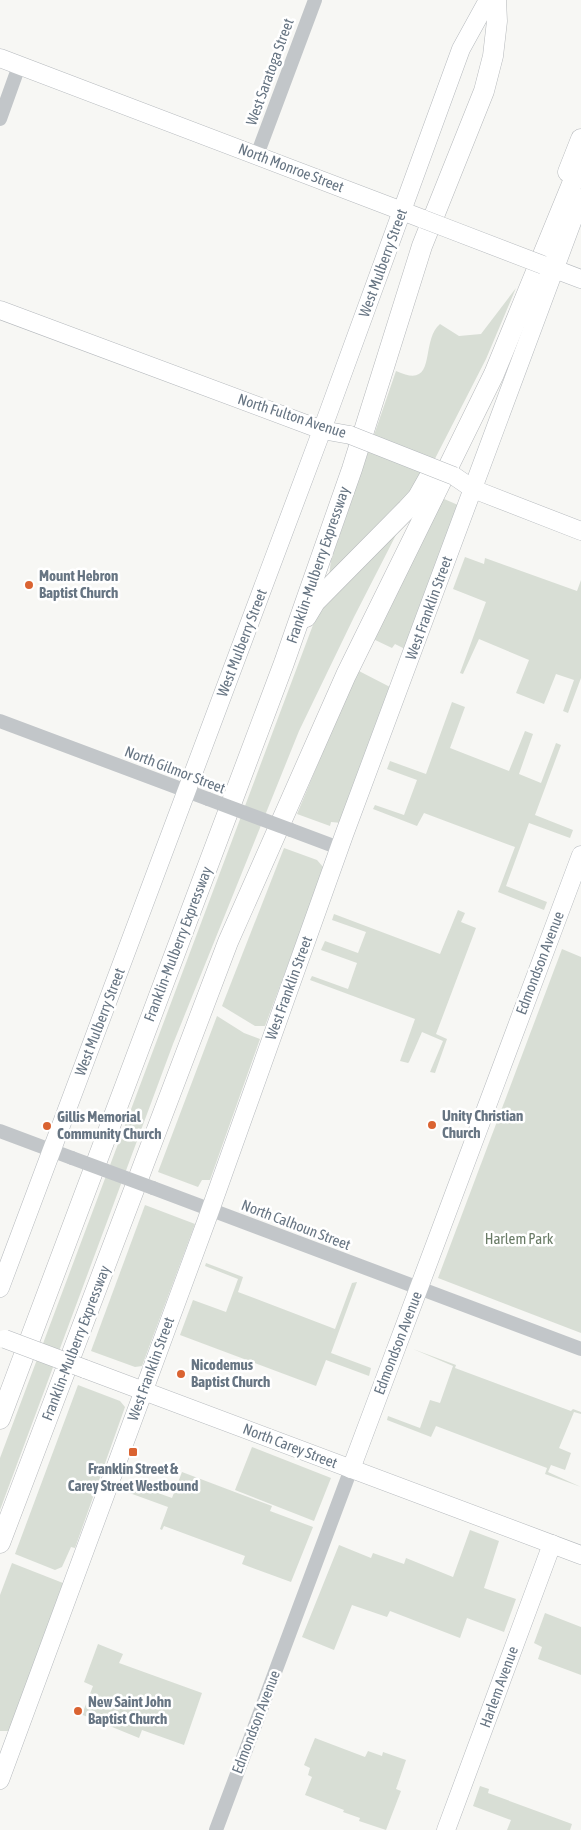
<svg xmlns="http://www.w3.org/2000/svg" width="581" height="1830" font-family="'Asap Condensed',sans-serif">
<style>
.green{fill:#d8ded5}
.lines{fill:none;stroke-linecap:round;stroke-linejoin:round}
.major-casing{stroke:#b5b9bd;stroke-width:19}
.highway-casing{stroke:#b5b8bb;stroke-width:21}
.minor{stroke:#c2c6c9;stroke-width:14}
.major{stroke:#fff;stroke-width:18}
.highway{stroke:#fff;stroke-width:20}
.major-bridge-casing{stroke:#b5b9bd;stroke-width:19;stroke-linecap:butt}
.minor-bridge{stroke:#c2c6c9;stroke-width:14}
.major-bridge{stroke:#fff;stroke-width:18}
.poi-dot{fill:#da6331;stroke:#fff;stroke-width:2}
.labels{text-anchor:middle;stroke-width:5;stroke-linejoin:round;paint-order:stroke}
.street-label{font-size:15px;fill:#677583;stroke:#fff}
.poi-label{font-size:15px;font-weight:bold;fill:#677583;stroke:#fff;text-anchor:start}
.park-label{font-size:15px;fill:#697b66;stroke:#fff}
</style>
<rect width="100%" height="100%" fill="#f7f7f4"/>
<g class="green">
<path d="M 516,288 L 486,359 L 354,617 L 299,731 L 173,1044 L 0,1510 L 0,1458 L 328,585 L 331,560 L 396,371 C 439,391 419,342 440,324 L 459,336 L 481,334 Z"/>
<path d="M 435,495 L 458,505 L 405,649 L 395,644 L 392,648 L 371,638 Z"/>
<path d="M 465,557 L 484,564 L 485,558 L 577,591 L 581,580 L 581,678 L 568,713 L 563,711 L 574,680 L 556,674 L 544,704 L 516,693 L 529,660 L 479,639 L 463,674 L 460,673 L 486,602 L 453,589 Z"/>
<path d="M 357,670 L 390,687 L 342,823 L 331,822 L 330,826 L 297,814 Z"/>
<path d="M 452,702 L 465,707 L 450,748 L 509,771 L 525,731 L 533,734 L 519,774 L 541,783 L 556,743 L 561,745 L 535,815 L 573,830 L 570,838 L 529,823 L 506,886 L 547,902 L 544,910 L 498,892 L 515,847 L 424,813 L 417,826 L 373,809 L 375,805 L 404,815 L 417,780 L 387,769 L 390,761 L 426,774 Z"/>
<path d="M 284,848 L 317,860 L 324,868 L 265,1026 L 255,1026 L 222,1006 Z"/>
<path d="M 458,910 L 465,913 L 461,922 L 476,928 L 436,1034 L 447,1039 L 435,1073 L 430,1072 L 443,1041 L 422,1032 L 409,1062 L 408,1063 L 400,1061 L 415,1019 L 310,980 L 312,976 L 348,989 L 357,963 L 321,950 L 325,941 L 358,953 L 366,932 L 332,920 L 334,914 L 440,954 Z"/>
<path d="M 562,949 L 581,957 L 581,1333 L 438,1278 Z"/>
<path d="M 217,1016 L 244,1033 L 260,1039 L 210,1180 L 202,1180 L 198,1187 L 158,1172 Z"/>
<path d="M 145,1205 L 195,1224 L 142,1366 L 135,1367 L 91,1351 Z"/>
<path d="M 206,1263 L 243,1277 L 238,1292 L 335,1329 L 352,1283 L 357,1282 L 331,1353 L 371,1368 L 369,1376 L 326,1360 L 316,1386 L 180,1335 L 193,1300 L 226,1312 L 238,1279 L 205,1266 Z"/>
<path d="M 413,1349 L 456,1365 L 455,1368 L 571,1411 L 573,1409 L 581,1412 L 581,1414 L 574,1412 L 559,1448 L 571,1453 L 565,1470 L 551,1465 L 548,1472 L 581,1487 L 545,1474 L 547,1468 L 436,1426 L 431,1437 L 387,1420 L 388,1416 L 420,1428 L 430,1400 L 440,1403 L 453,1366 Z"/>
<path d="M 78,1385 L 120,1401 L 125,1407 L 75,1548 L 71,1547 L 62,1567 L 55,1570 L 15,1554 Z"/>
<path d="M 252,1447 L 331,1478 L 314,1521 L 235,1490 Z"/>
<path d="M 182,1472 L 272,1506 L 270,1511 L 313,1527 L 291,1582 L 242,1564 L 245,1556 L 164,1526 L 162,1530 L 160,1529 L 168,1507 L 124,1491 L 127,1482 L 172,1498 Z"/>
<path d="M 470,1530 L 499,1541 L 484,1588 L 516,1599 L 504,1632 L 467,1618 L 460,1638 L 390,1611 L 387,1617 L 352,1605 L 334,1650 L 302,1637 L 339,1545 L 371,1558 L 373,1553 L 404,1564 L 406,1558 L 453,1577 Z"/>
<path d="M 12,1563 L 63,1583 L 9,1731 L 0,1731 L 0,1595 Z"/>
<path d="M 545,1613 L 581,1627 L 581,1675 L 538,1659 L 542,1647 L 534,1643 Z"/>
<path d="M 98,1644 L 123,1654 L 119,1663 L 202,1693 L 184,1745 L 142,1730 L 139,1738 L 73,1711 L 74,1709 L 83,1712 L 93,1686 L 84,1682 Z"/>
<path d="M 315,1738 L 365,1757 L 368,1751 L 382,1756 L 383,1752 L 406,1760 L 396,1789 L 401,1791 L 386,1830 L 359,1821 L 360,1818 L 343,1812 L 344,1810 L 305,1795 L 312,1777 L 308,1775 L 310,1768 L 304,1765 Z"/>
<path d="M 480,1786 L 489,1789 L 488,1793 L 572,1824 L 570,1830 L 507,1830 L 511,1820 L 473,1806 Z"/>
</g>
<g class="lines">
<defs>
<g id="major">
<path d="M 0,58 L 423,219"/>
<path d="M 544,265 L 581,279"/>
<path d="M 0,310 L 322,430 L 350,435"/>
<path d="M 454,476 L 473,489 L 581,531"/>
<path d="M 0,1288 L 322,430 L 461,49 L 488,0"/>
<path d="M 85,1369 L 581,1555"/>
<path d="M 351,1469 L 581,855"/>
<path d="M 0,1780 L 206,1222 L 344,835 L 581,198"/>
<path d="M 446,1830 L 552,1544"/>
</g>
<g id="highway">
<path d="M 568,172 L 581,139"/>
<path d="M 306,617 L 315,602 L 407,509 L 418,497 L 431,474"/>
<path d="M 0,1419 L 284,663 L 352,469 L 422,246 L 484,91 L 493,56 L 497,21 L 496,0"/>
<path d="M 0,1543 L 228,942 L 346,675 L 494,374 L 581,162"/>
</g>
</defs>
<use href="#major" class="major-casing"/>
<use href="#highway" class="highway-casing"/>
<g class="minor">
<path d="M 0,119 L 19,66"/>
<path d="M 257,155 L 315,0"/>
<path d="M 0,721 L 208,799"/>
<path d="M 291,830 L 339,848"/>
<path d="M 0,1131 L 72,1158"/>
<path d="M 153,1188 L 581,1349"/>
<path d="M 216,1830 L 351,1469"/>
</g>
<use href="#major" class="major"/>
<use href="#highway" class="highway"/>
<defs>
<g id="major-bridge">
<path d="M 423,219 L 543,265"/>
<path d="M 350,435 L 454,476"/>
<path d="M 5,1339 L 85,1369"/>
</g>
</defs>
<use href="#major-bridge" class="major-bridge-casing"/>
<g class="minor-bridge">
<path d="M 208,799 L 291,830"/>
<path d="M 72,1158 L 153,1188"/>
</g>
<use href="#major-bridge" class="major-bridge"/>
</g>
<g class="poi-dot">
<circle cx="29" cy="585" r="5"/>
<circle cx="432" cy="1125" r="5"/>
<circle cx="47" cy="1126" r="5"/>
<circle cx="181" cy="1374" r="5"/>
<rect x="128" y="1447" width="10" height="10" rx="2.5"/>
<circle cx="78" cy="1711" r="5"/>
</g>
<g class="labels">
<g class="street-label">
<text transform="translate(270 72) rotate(-70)" y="5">West Saratoga Street</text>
<text transform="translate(291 168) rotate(21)" y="5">North Monroe Street</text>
<text transform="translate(383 263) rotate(-70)" y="5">West Mulberry Street</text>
<text transform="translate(292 416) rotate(18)" y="5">North Fulton Avenue</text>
<text transform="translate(318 565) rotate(-71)" y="5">Franklin-Mulberry Expressway</text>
<text transform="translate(429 608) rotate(-70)" y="5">West Franklin Street</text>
<text transform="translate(242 643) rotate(-69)" y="5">West Mulberry Street</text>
<text transform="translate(175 770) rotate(21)" y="5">North Gilmor Street</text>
<text transform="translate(178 944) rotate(-69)" y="5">Franklin-Mulberry Expressway</text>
<text transform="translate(540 963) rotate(-69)" y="5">Edmondson Avenue</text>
<text transform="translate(289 988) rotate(-70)" y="5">West Franklin Street</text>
<text transform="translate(100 1022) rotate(-69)" y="5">West Mulberry Street</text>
<text transform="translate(296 1225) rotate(21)" y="5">North Calhoun Street</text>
<text transform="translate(76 1343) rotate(-69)" y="5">Franklin-Mulberry Expressway</text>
<text transform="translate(398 1343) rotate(-69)" y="5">Edmondson Avenue</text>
<text transform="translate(151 1369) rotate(-70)" y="5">West Franklin Street</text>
<text transform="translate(290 1446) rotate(21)" y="5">North Carey Street</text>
<text transform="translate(499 1687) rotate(-70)" y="5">Harlem Avenue</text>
<text transform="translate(256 1722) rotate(-69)" y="5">Edmondson Avenue</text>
</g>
<g class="poi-label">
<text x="39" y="581">Mount Hebron<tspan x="39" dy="17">Baptist Church</tspan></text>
<text x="442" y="1121">Unity Christian<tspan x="442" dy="17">Church</tspan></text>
<text x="57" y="1122">Gillis Memorial<tspan x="57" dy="17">Community Church</tspan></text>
<text x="191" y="1370">Nicodemus<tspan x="191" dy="17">Baptist Church</tspan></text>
<text x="133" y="1474" text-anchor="middle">Franklin Street &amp;<tspan x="133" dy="17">Carey Street Westbound</tspan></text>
<text x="88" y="1707">New Saint John<tspan x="88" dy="17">Baptist Church</tspan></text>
</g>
<g class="park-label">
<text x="519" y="1244">Harlem Park</text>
</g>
</g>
</svg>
